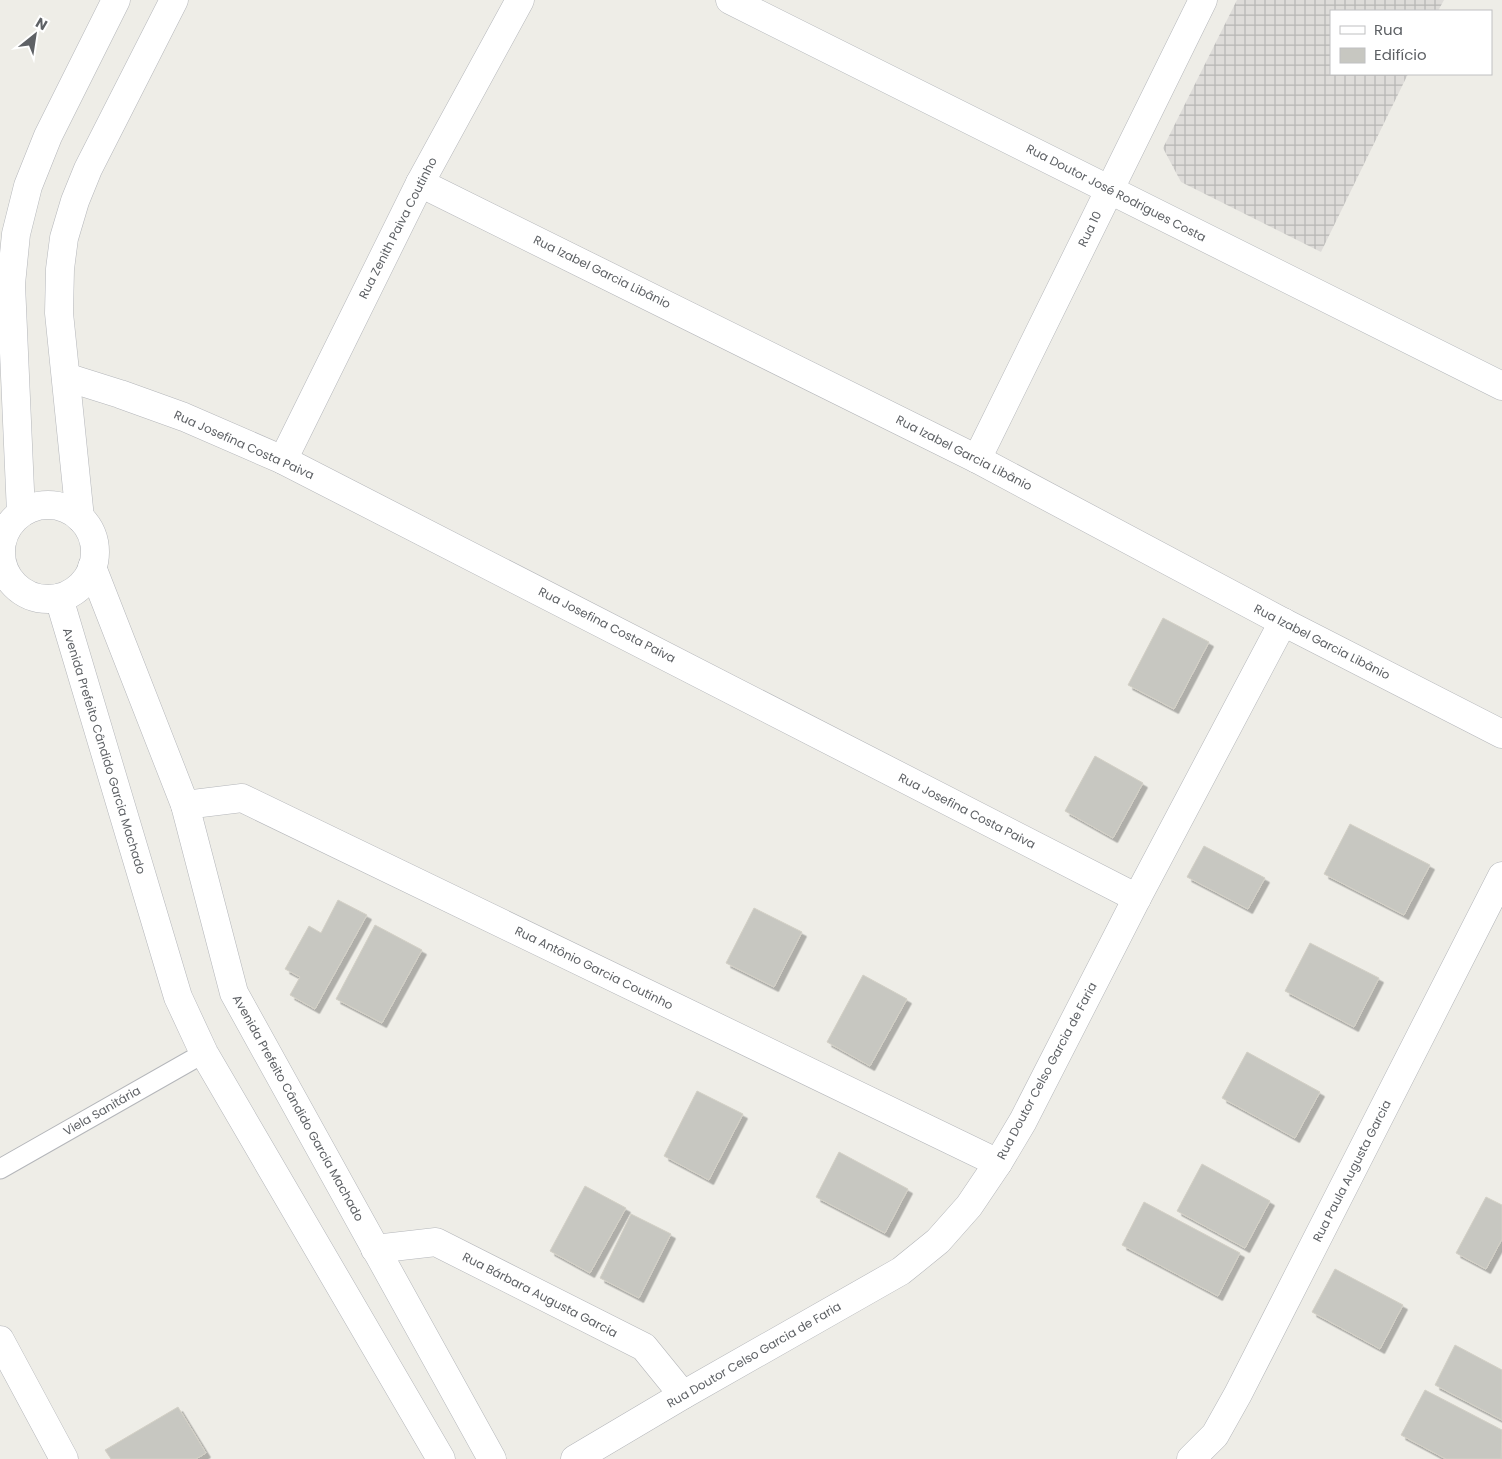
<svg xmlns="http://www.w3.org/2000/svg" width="1502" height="1459" font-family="Poppins,sans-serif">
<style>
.industrial{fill:url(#industrial-grid)}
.building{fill:#c7c7c1;stroke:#d3d0c6;filter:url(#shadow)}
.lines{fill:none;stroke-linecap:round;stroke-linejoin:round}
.service-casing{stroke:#b4b6ba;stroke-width:21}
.minor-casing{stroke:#b4b6ba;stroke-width:29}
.tertiary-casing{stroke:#b4b6ba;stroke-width:29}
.service{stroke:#fff;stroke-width:19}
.minor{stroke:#fff;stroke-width:28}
.tertiary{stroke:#fff;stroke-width:28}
.labels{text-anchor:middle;stroke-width:4;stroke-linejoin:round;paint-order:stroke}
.street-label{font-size:12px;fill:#5e6165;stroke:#fff}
</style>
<defs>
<pattern id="industrial-grid" width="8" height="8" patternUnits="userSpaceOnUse" patternTransform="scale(1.25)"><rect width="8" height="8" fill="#dedcd9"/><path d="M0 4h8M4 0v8" fill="none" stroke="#b7b6b4"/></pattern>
<filter id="shadow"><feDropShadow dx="4.5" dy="4.5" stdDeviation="0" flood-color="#0004"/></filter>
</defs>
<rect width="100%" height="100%" fill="#eeede7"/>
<path class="industrial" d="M 1237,0 L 1444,0 L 1438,11 L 1331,11 L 1331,74 L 1408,74 L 1321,252 L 1181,182 L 1163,148 Z"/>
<g class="building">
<path d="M 1163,618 L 1209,642 L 1174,709 L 1128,685 Z"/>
<path d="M 1095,756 L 1143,783 L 1113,838 L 1065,811 Z"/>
<path d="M 1350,824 L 1430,865 L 1404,915 L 1324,874 Z"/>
<path d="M 1204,846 L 1265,878 L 1248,909 L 1187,877 Z"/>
<path d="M 338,900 L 367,915 L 315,1009 L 290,995 L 300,977 L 285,969 L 309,926 L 321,933 Z"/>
<path d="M 754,908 L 802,932 L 774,987 L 726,963 Z"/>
<path d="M 375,925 L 422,950 L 382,1023 L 336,999 Z"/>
<path d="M 1310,943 L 1379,978 L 1354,1027 L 1285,991 Z"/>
<path d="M 863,975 L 907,999 L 870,1066 L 827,1042 Z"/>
<path d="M 1247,1052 L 1320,1092 L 1295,1138 L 1222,1098 Z"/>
<path d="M 697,1091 L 743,1114 L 709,1180 L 664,1156 Z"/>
<path d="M 839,1152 L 908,1189 L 885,1233 L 816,1197 Z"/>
<path d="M 1202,1164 L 1270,1201 L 1245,1248 L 1177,1211 Z"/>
<path d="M 585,1186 L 626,1208 L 590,1273 L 550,1251 Z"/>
<path d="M 1486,1197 L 1502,1205 L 1502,1239 L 1486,1269 L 1456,1253 Z"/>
<path d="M 1144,1202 L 1240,1253 L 1218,1296 L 1122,1245 Z"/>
<path d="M 631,1214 L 671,1234 L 639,1298 L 600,1278 Z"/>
<path d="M 1335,1269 L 1403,1305 L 1380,1349 L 1312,1312 Z"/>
<path d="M 1455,1345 L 1502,1370 L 1502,1420 L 1435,1385 Z"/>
<path d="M 1425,1390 L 1502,1430 L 1501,1459 L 1446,1459 L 1401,1435 Z"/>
<path d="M 178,1407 L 206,1453 L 196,1459 L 111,1459 L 105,1450 Z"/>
</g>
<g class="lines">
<defs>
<path id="service" d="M 0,1169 L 204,1053"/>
<g id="minor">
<path d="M 730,0 L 1502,386"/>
<path d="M 420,183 L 977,459 L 1283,622 L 1502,734"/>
<path d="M 66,377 L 120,394 L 184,417 L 283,460 L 1137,898"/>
<path d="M 977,459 L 1203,0"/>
<path d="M 283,460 L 420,183 L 520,0"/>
<path d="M 185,805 L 242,798 L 998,1163"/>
<path d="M 375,1249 L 436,1242 L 644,1347 L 683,1395"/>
<path d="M 0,1340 L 64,1459"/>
<path d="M 575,1459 L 683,1395 L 901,1271 L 938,1241 L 969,1206 L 998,1163 L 1023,1121 L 1137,898 L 1283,622"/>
<path d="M 1191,1459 L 1215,1435 L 1238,1394 L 1502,876"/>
</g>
<g id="tertiary">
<circle cx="48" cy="552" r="47"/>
<path d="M 21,513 L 11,284 L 16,234 L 28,186 L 48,136 L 116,0"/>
<path d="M 80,518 L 59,313 L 60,269 L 64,238 L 75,201 L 88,169 L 174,0"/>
<path d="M 92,567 L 185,805 L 234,993 L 492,1459"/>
<path d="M 59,598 L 178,997 L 204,1053 L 441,1459"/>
</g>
</defs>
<use href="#service" class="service-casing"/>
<use href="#minor" class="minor-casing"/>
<use href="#tertiary" class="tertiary-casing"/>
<use href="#service" class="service"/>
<use href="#minor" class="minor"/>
<use href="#tertiary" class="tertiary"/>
</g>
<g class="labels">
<g class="street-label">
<text transform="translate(1116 193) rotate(27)" y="4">Rua Doutor José Rodrigues Costa</text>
<text transform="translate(398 228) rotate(-63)" y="4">Rua Zenith Paiva Coutinho</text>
<text transform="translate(1090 229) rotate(-64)" y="4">Rua 10</text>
<text transform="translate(602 272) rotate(26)" y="4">Rua Izabel Garcia Libânio</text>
<text transform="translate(244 445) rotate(24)" y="4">Rua Josefina Costa Paiva</text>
<text transform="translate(964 453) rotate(27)" y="4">Rua Izabel Garcia Libânio</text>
<text transform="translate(607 625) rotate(27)" y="4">Rua Josefina Costa Paiva</text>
<text transform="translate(1322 642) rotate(27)" y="4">Rua Izabel Garcia Libânio</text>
<text transform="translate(104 751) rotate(73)" y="4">Avenida Prefeito Cândido Garcia Machado</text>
<text transform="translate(967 811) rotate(27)" y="4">Rua Josefina Costa Paiva</text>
<text transform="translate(594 968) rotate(26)" y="4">Rua Antônio Garcia Coutinho</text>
<text transform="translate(1047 1071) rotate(-62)" y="4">Rua Doutor Celso Garcia de Faria</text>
<text transform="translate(298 1108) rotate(61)" y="4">Avenida Prefeito Cândido Garcia Machado</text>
<text transform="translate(102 1111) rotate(-30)" y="4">Viela Sanitária</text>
<text transform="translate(1352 1171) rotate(-63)" y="4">Rua Paula Augusta Garcia</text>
<text transform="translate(540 1295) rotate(27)" y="4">Rua Bárbara Augusta Garcia</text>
<text transform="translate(754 1355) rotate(-30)" y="4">Rua Doutor Celso Garcia de Faria</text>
</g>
</g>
<rect x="1330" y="10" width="162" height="65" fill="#ffffff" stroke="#bfc0c1"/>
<rect x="1340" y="26" width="25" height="8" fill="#ffffff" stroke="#bfc0c1"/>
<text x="1374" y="35" font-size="15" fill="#5e6165">Rua</text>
<rect x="1340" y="48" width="25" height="15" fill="#c7c7c1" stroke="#bfc0c1"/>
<text x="1374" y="60" font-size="15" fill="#5e6165">Edifício</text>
<g transform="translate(35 35) rotate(30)" stroke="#ffffff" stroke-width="4" paint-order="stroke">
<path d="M0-4L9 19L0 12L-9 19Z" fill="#5e6165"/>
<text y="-8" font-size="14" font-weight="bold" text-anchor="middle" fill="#5e6165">N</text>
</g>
</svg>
